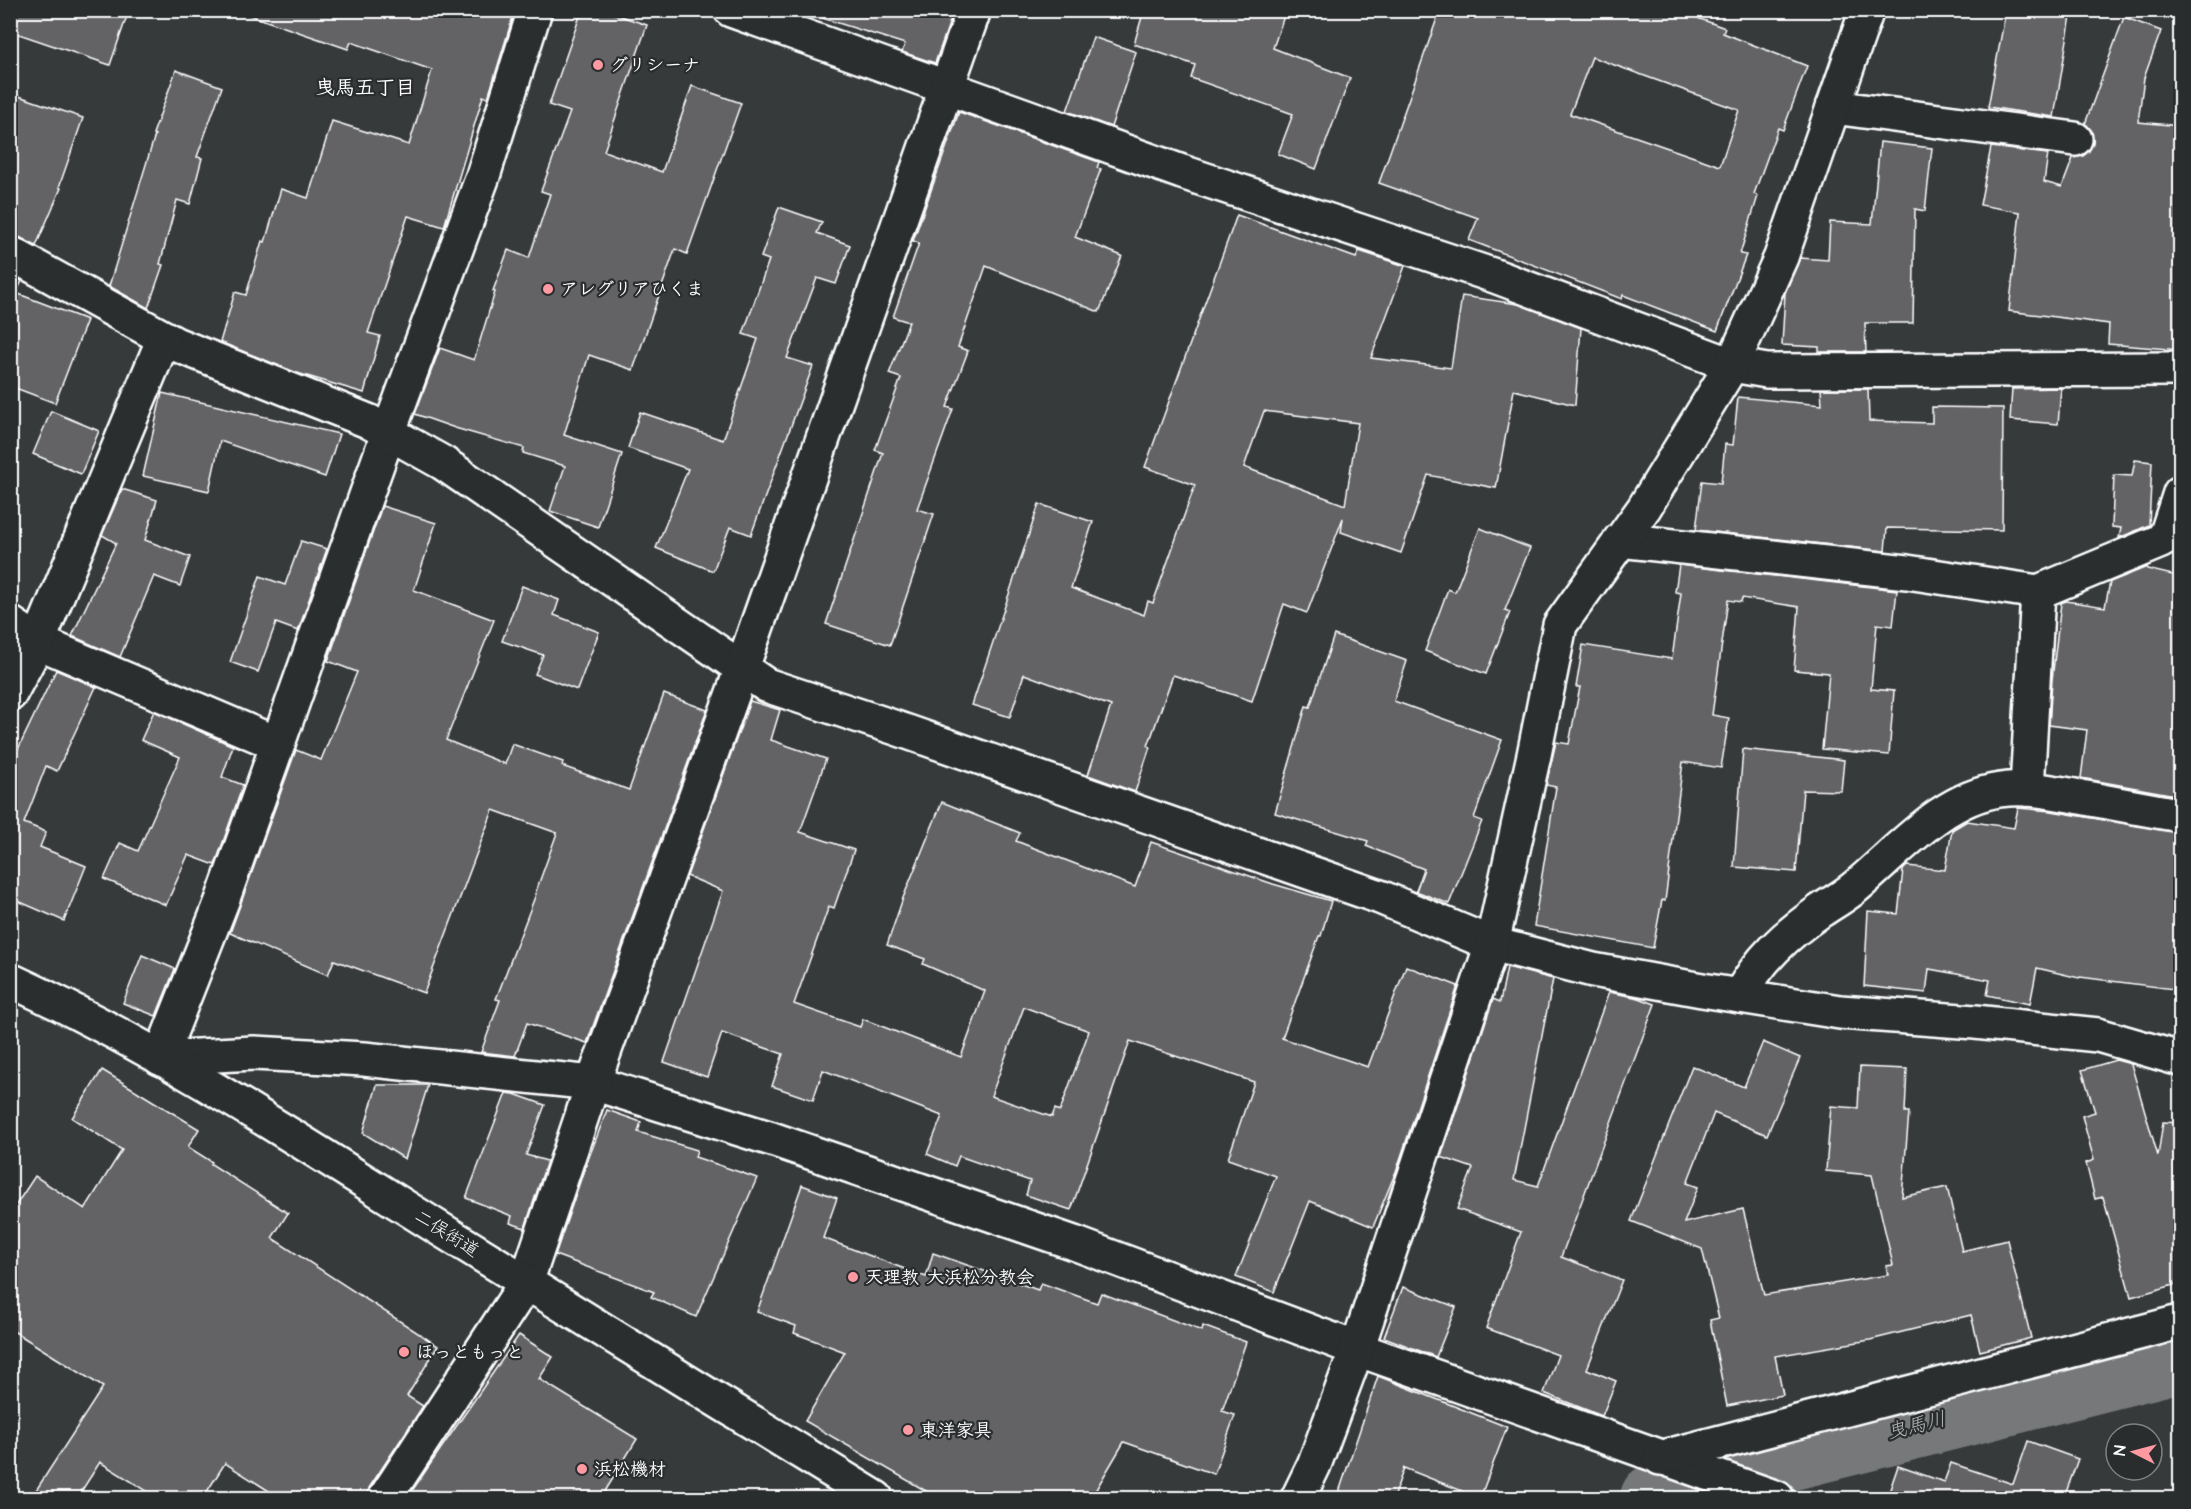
<svg xmlns="http://www.w3.org/2000/svg" width="2191" height="1509" font-family="'Architects Daughter','Klee One',sans-serif">
<style>
.lines{fill:none;stroke-linecap:round;stroke-linejoin:round}
.river{stroke:#767879;stroke-width:68}
.building{fill:#636465;stroke:#fff;stroke-width:1.5;fill-rule:evenodd}
.minor-casing{stroke:#fff;stroke-width:38}
.tertiary-casing{stroke:#fff;stroke-width:38}
.minor{stroke:#2a2d2e;stroke-width:33}
.tertiary{stroke:#2a2d2e;stroke-width:33}
.poi-dot{fill:#ff9aa2;stroke:#2a2d2e;stroke-width:2}
.labels{text-anchor:middle;stroke-width:4.5;stroke-linejoin:round;paint-order:stroke}
.poi-label{font-size:18px;font-weight:bold;fill:#fff;stroke:#2a2d2e;text-anchor:start}
.street-label{font-size:18px;fill:#fff;stroke:#2a2d2e}
.neighbourhood-label{font-size:20px;font-weight:bold;fill:#fff;stroke:#2a2d2e}
.water-label{font-size:20px;font-style:italic;fill:#b4b5b5;stroke:#2a2d2e}
</style>
<rect width="100%" height="100%" fill="#373a3b"/>
<filter id="ink" filterUnits="userSpaceOnUse"><feTurbulence type="fractalNoise" baseFrequency=".0167" numOctaves="2"/><feDisplacementMap in="SourceGraphic" scale="12" xChannelSelector="R" yChannelSelector="G"/><feConvolveMatrix kernelMatrix="1 2 1 2 8 2 1 2 1" color-interpolation-filters="sRGB"/></filter>
<g filter="url(#ink)">
<g class="lines">
<path class="river" d="M 1654,1498 L 1684,1491 L 1757,1465 L 2180,1358"/>
</g>
<g class="building">
<path d="M 10,10 L 129,10 L 110,65 L 10,31 Z"/>
<path d="M 250,10 L 515,10 L 488,98 L 483,96 L 444,227 L 408,216 L 368,333 L 380,336 L 364,393 L 297,373 L 220,342 L 235,292 L 246,295 L 262,241 L 265,242 L 281,189 L 308,198 L 332,121 L 409,145 L 432,70 L 351,42 L 348,49 L 249,15 Z"/>
<path d="M 582,10 L 603,10 L 647,25 L 604,151 L 662,172 L 692,86 L 741,103 L 687,254 L 675,249 L 633,370 L 589,355 L 564,435 L 622,454 L 598,527 L 550,511 L 565,466 L 523,453 L 524,448 L 455,428 L 415,414 L 440,348 L 474,360 L 495,292 L 493,291 L 508,250 L 529,258 L 550,194 L 541,191 L 570,112 L 549,105 Z"/>
<path d="M 820,10 L 954,10 L 935,63 L 902,52 L 905,44 L 819,17 Z"/>
<path d="M 1144,10 L 1286,10 L 1273,48 L 1350,78 L 1316,169 L 1278,154 L 1293,114 L 1191,78 L 1195,65 L 1134,44 Z"/>
<path d="M 1440,10 L 1676,10 L 1725,28 L 1723,33 L 1807,66 L 1783,130 L 1778,128 L 1754,194 L 1758,196 L 1740,254 L 1746,255 L 1717,331 L 1623,295 L 1622,299 L 1469,240 L 1478,218 L 1379,183 ZM 1592,57 L 1739,110 L 1720,166 L 1570,114 Z"/>
<path d="M 2006,10 L 2072,10 L 2054,117 L 1988,107 Z"/>
<path d="M 2124,17 L 2161,31 L 2144,78 L 2138,122 L 2181,126 L 2181,350 L 2108,344 L 2109,324 L 2009,311 L 2020,212 L 1980,205 L 1991,147 L 2048,154 L 2044,182 L 2062,187 L 2073,158 L 2083,156 L 2089,151 L 2093,142 L 2092,131 L 2085,124 Z"/>
<path d="M 1093,37 L 1136,52 L 1111,127 L 1067,111 Z"/>
<path d="M 176,70 L 222,87 L 197,157 L 202,158 L 190,204 L 177,200 L 160,264 L 163,265 L 148,308 L 109,286 L 155,135 L 153,134 Z"/>
<path d="M 10,93 L 83,118 L 59,187 L 61,188 L 36,246 L 19,237 L 10,234 Z"/>
<path d="M 959,112 L 1099,162 L 1097,168 L 1101,169 L 1075,237 L 1122,256 L 1099,312 L 986,266 L 958,347 L 968,351 L 947,407 L 953,409 L 917,509 L 934,514 L 890,645 L 826,624 L 883,453 L 875,450 L 901,378 L 889,374 L 909,322 L 893,317 L 919,243 L 913,241 Z"/>
<path d="M 1880,142 L 1932,148 L 1925,211 L 1915,209 L 1913,323 L 1865,323 L 1866,352 L 1819,352 L 1819,347 L 1782,345 L 1785,293 L 1800,258 L 1828,260 L 1830,222 L 1872,224 Z"/>
<path d="M 779,207 L 822,222 L 817,233 L 850,245 L 836,284 L 817,278 L 787,358 L 813,366 L 751,535 L 730,527 L 713,571 L 656,548 L 688,469 L 628,448 L 640,412 L 723,440 L 758,339 L 743,334 L 769,260 L 761,257 Z"/>
<path d="M 1237,215 L 1356,258 L 1359,251 L 1405,266 L 1371,358 L 1451,368 L 1462,296 L 1518,304 L 1581,328 L 1575,405 L 1514,390 L 1496,488 L 1428,475 L 1401,553 L 1341,532 L 1343,518 L 1307,613 L 1284,604 L 1252,701 L 1173,675 L 1148,746 L 1150,747 L 1135,792 L 1088,775 L 1111,706 L 1024,674 L 1010,717 L 972,705 L 1039,504 L 1093,522 L 1071,588 L 1144,615 L 1148,601 L 1153,603 L 1195,485 L 1145,467 ZM 1264,411 L 1358,423 L 1345,505 L 1244,467 Z"/>
<path d="M 10,275 L 22,281 L 16,293 L 87,320 L 55,403 L 10,386 Z"/>
<path d="M 2061,388 L 2058,424 L 2010,420 L 2012,389 Z"/>
<path d="M 1821,389 L 1868,389 L 1869,421 L 1932,423 L 1932,407 L 2003,408 L 2002,530 L 1887,528 L 1885,551 L 1696,530 L 1702,481 L 1721,483 L 1725,444 L 1733,445 L 1738,397 L 1822,405 Z"/>
<path d="M 162,393 L 339,434 L 325,477 L 220,441 L 209,491 L 143,476 Z"/>
<path d="M 51,411 L 99,431 L 81,474 L 33,454 Z"/>
<path d="M 2135,460 L 2152,462 L 2149,525 L 2119,538 L 2121,528 L 2112,527 L 2114,475 L 2132,476 Z"/>
<path d="M 122,489 L 157,500 L 145,540 L 190,557 L 180,586 L 154,576 L 120,657 L 72,636 L 116,543 L 102,535 Z"/>
<path d="M 382,506 L 436,523 L 414,590 L 494,620 L 446,740 L 505,764 L 512,744 L 563,762 L 562,766 L 629,790 L 664,694 L 707,710 L 587,1043 L 527,1023 L 515,1056 L 481,1052 L 500,1000 L 496,999 L 536,894 L 535,894 L 557,833 L 493,810 L 424,993 L 334,960 L 328,975 L 230,933 L 296,750 L 321,760 L 357,672 L 328,661 Z"/>
<path d="M 1480,528 L 1530,548 L 1505,610 L 1510,612 L 1486,674 L 1425,651 L 1448,589 L 1455,592 Z"/>
<path d="M 301,541 L 327,549 L 298,631 L 276,623 L 258,672 L 230,662 L 260,576 L 285,585 Z"/>
<path d="M 1679,565 L 1897,590 L 1893,626 L 1877,624 L 1871,689 L 1894,691 L 1889,755 L 1822,749 L 1829,673 L 1794,670 L 1799,607 L 1742,598 L 1741,602 L 1728,600 L 1712,715 L 1729,718 L 1721,768 L 1683,762 L 1665,901 L 1662,900 L 1653,948 L 1534,926 L 1556,787 L 1546,785 L 1556,742 L 1569,744 L 1580,687 L 1576,687 L 1583,645 L 1672,659 L 1681,593 L 1675,592 Z"/>
<path d="M 2147,567 L 2147,569 L 2181,577 L 2181,796 L 2081,778 L 2087,730 L 2049,725 L 2052,680 L 2061,603 L 2066,601 L 2105,607 L 2110,582 Z"/>
<path d="M 522,586 L 559,600 L 554,615 L 599,632 L 577,690 L 535,674 L 543,655 L 502,641 Z"/>
<path d="M 1334,635 L 1407,661 L 1394,701 L 1502,740 L 1474,818 L 1482,821 L 1449,904 L 1416,891 L 1424,869 L 1366,846 L 1368,841 L 1275,813 L 1306,706 L 1310,707 Z"/>
<path d="M 56,670 L 96,687 L 57,771 L 46,766 L 24,823 L 46,832 L 40,847 L 86,866 L 64,921 L 18,901 L 10,916 L 10,766 Z"/>
<path d="M 750,701 L 780,710 L 771,740 L 826,759 L 800,832 L 854,850 L 834,908 L 829,906 L 794,1004 L 860,1027 L 863,1019 L 961,1057 L 985,991 L 923,964 L 925,959 L 887,945 L 903,898 L 942,802 L 1020,833 L 1016,841 L 1135,887 L 1151,842 L 1273,884 L 1331,901 L 1321,936 L 1319,936 L 1282,1038 L 1368,1067 L 1406,966 L 1458,986 L 1397,1169 L 1373,1227 L 1310,1201 L 1274,1292 L 1236,1277 L 1276,1176 L 1228,1159 L 1254,1082 L 1130,1041 L 1071,1210 L 1026,1195 L 1030,1181 L 959,1156 L 955,1166 L 927,1154 L 942,1116 L 823,1070 L 813,1100 L 772,1086 L 783,1054 L 722,1033 L 707,1077 L 664,1062 L 723,891 L 687,876 ZM 1024,1007 L 1089,1031 L 1060,1111 L 1055,1109 L 1052,1117 L 991,1096 Z"/>
<path d="M 154,711 L 233,746 L 222,777 L 243,785 L 215,865 L 188,855 L 166,905 L 104,879 L 120,843 L 138,851 L 180,757 L 141,740 Z"/>
<path d="M 1743,749 L 1844,760 L 1841,791 L 1803,790 L 1796,872 L 1734,867 Z"/>
<path d="M 2018,808 L 2051,811 L 2181,833 L 2173,896 L 2181,896 L 2181,990 L 2080,977 L 2079,978 L 2037,968 L 2030,1004 L 1987,995 L 1990,980 L 1929,969 L 1926,993 L 1864,986 L 1868,911 L 1898,914 L 1903,870 L 1907,866 L 1945,870 L 1952,830 L 1967,821 L 2014,828 Z"/>
<path d="M 142,955 L 175,969 L 156,1016 L 123,1003 Z"/>
<path d="M 1507,967 L 1553,979 L 1514,1180 L 1538,1186 L 1609,992 L 1639,998 L 1655,1004 L 1561,1257 L 1622,1280 L 1587,1369 L 1616,1381 L 1602,1416 L 1544,1393 L 1558,1355 L 1486,1328 L 1521,1232 L 1457,1209 L 1473,1168 L 1441,1157 L 1493,999 L 1500,1002 Z"/>
<path d="M 1763,1042 L 1800,1058 L 1767,1135 L 1714,1113 L 1687,1183 L 1698,1187 L 1684,1223 L 1743,1209 L 1764,1295 L 1888,1275 L 1886,1266 L 1893,1265 L 1872,1175 L 1826,1171 L 1831,1106 L 1858,1108 L 1860,1067 L 1907,1069 L 1905,1112 L 1909,1112 L 1902,1197 L 1947,1187 L 1962,1251 L 2007,1240 L 2031,1338 L 1980,1351 L 1971,1315 L 1870,1340 L 1775,1356 L 1783,1395 L 1727,1406 L 1710,1320 L 1719,1318 L 1702,1249 L 1631,1221 L 1692,1066 L 1744,1087 Z"/>
<path d="M 2116,1060 L 2131,1064 L 2158,1156 L 2163,1122 L 2181,1123 L 2181,1283 L 2131,1297 L 2103,1197 L 2095,1199 L 2086,1163 L 2094,1160 L 2082,1116 L 2095,1112 L 2082,1070 Z"/>
<path d="M 102,1070 L 199,1129 L 188,1147 L 212,1162 L 211,1164 L 288,1213 L 272,1238 L 438,1346 L 407,1396 L 423,1406 L 369,1488 L 367,1498 L 280,1498 L 225,1463 L 203,1498 L 158,1498 L 100,1462 L 77,1498 L 31,1498 L 103,1387 L 10,1329 L 10,1214 L 35,1176 L 85,1209 L 122,1150 L 72,1118 Z"/>
<path d="M 377,1085 L 428,1085 L 405,1159 L 363,1133 Z"/>
<path d="M 506,1093 L 514,1094 L 545,1105 L 526,1155 L 547,1161 L 525,1228 L 510,1223 L 512,1216 L 466,1198 Z"/>
<path d="M 607,1110 L 641,1122 L 638,1132 L 697,1150 L 695,1157 L 757,1178 L 696,1317 L 651,1297 L 654,1292 L 555,1255 L 583,1173 Z"/>
<path d="M 802,1185 L 837,1198 L 823,1238 L 926,1277 L 933,1253 L 1038,1290 L 1041,1283 L 1097,1303 L 1101,1293 L 1202,1331 L 1203,1326 L 1246,1342 L 1222,1411 L 1235,1415 L 1214,1474 L 1124,1442 L 1091,1498 L 938,1498 L 805,1421 L 845,1352 L 794,1333 L 796,1326 L 757,1312 Z"/>
<path d="M 1403,1287 L 1456,1307 L 1436,1357 L 1384,1337 Z"/>
<path d="M 519,1335 L 553,1357 L 539,1379 L 637,1439 L 601,1498 L 407,1498 Z"/>
<path d="M 1378,1376 L 1507,1427 L 1480,1498 L 1404,1468 L 1393,1498 L 1337,1498 Z"/>
<path d="M 2028,1441 L 2078,1459 L 2064,1498 L 1887,1498 L 1898,1466 L 1944,1482 L 1951,1463 L 2013,1484 Z"/>
</g>
<g class="lines">
<defs>
<g id="minor">
<path d="M 535,10 L 483,176 L 388,434 L 222,901 L 160,1058 L 254,1053 L 364,1059 L 593,1083 L 772,1139 L 1074,1243 L 1357,1349 L 1777,1498"/>
<path d="M 731,10 L 1182,172 L 1495,276 L 1732,365 L 1767,371 L 2180,369"/>
<path d="M 1833,107 L 2075,139"/>
<path d="M 10,253 L 175,344 L 368,421 L 443,463 L 766,685 L 896,728 L 1380,897 L 1492,944 L 1593,970 L 1702,990 L 1840,1012 L 1975,1022 L 2098,1035 L 2180,1059"/>
<path d="M 1620,540 L 1907,572 L 2038,592"/>
<path d="M 10,623 L 38,642 L 278,744"/>
<path d="M 10,694 L 38,642 L 164,338"/>
<path d="M 2027,789 L 2038,592 L 2161,541 L 2167,533 L 2180,493"/>
<path d="M 1740,996 C 1758,960 1787,934 1820,911 C 1832,903 1843,897 1854,888 C 1898,852 1941,798 2000,790 C 2028,786 2059,793 2086,798 C 2118,804 2149,810 2180,815"/>
<path d="M 1660,1458 L 2180,1322"/>
<path d="M 385,1498 L 526,1283 L 593,1083 L 742,668 L 974,10"/>
<path d="M 1298,1498 L 1314,1465 L 1357,1349 L 1492,944 L 1534,755 L 1560,625 L 1644,508 L 1732,365 L 1781,257 L 1867,10"/>
</g>
<path id="tertiary" d="M 10,980 C 158,1048 295,1138 432,1224 C 579,1316 728,1407 876,1498"/>
</defs>
<use href="#minor" class="minor-casing"/>
<use href="#tertiary" class="tertiary-casing"/>
<use href="#minor" class="minor"/>
<use href="#tertiary" class="tertiary"/>
</g>
</g>
<g class="poi-dot">
<circle cx="598" cy="65" r="6"/>
<circle cx="548" cy="289" r="6"/>
<circle cx="853" cy="1277" r="6"/>
<circle cx="404" cy="1352" r="6"/>
<circle cx="908" cy="1430" r="6"/>
<circle cx="582" cy="1469" r="6"/>
</g>
<g class="labels">
<g class="poi-label">
<text x="610" y="71">グリシーナ</text>
<text x="560" y="295">アレグリアひくま</text>
<text x="865" y="1283">天理教 大浜松分教会</text>
<text x="416" y="1358">ほっともっと</text>
<text x="920" y="1436">東洋家具</text>
<text x="594" y="1475">浜松機材</text>
</g>
<g class="street-label">
<text transform="translate(447 1233) rotate(32)" y="6">二俣街道</text>
</g>
<g class="neighbourhood-label">
<text x="365" y="94">曳馬五丁目</text>
</g>
<g class="water-label">
<text transform="translate(1916 1425) rotate(-14)" y="7">曳馬川</text>
</g>
</g>
<rect width="2191" height="1509" fill="none" stroke="#2a2d2e" stroke-width="36"/>
<rect x="18" y="18" width="2155" height="1473" fill="none" stroke="#fff" stroke-width="2" filter="url(#ink)"/>
<g transform="translate(2134 1452) rotate(276)"><circle r="28" fill="#2a2d2e" stroke="#7f8182" stroke-width="1.5"/>
<path d="M0-4.5L10 22L0 15L-10 22Z" fill="#ff9aa2"/>
<text y="-9" font-size="16" font-weight="bold" text-anchor="middle" fill="#ffffff">N</text>
</g>
</svg>
